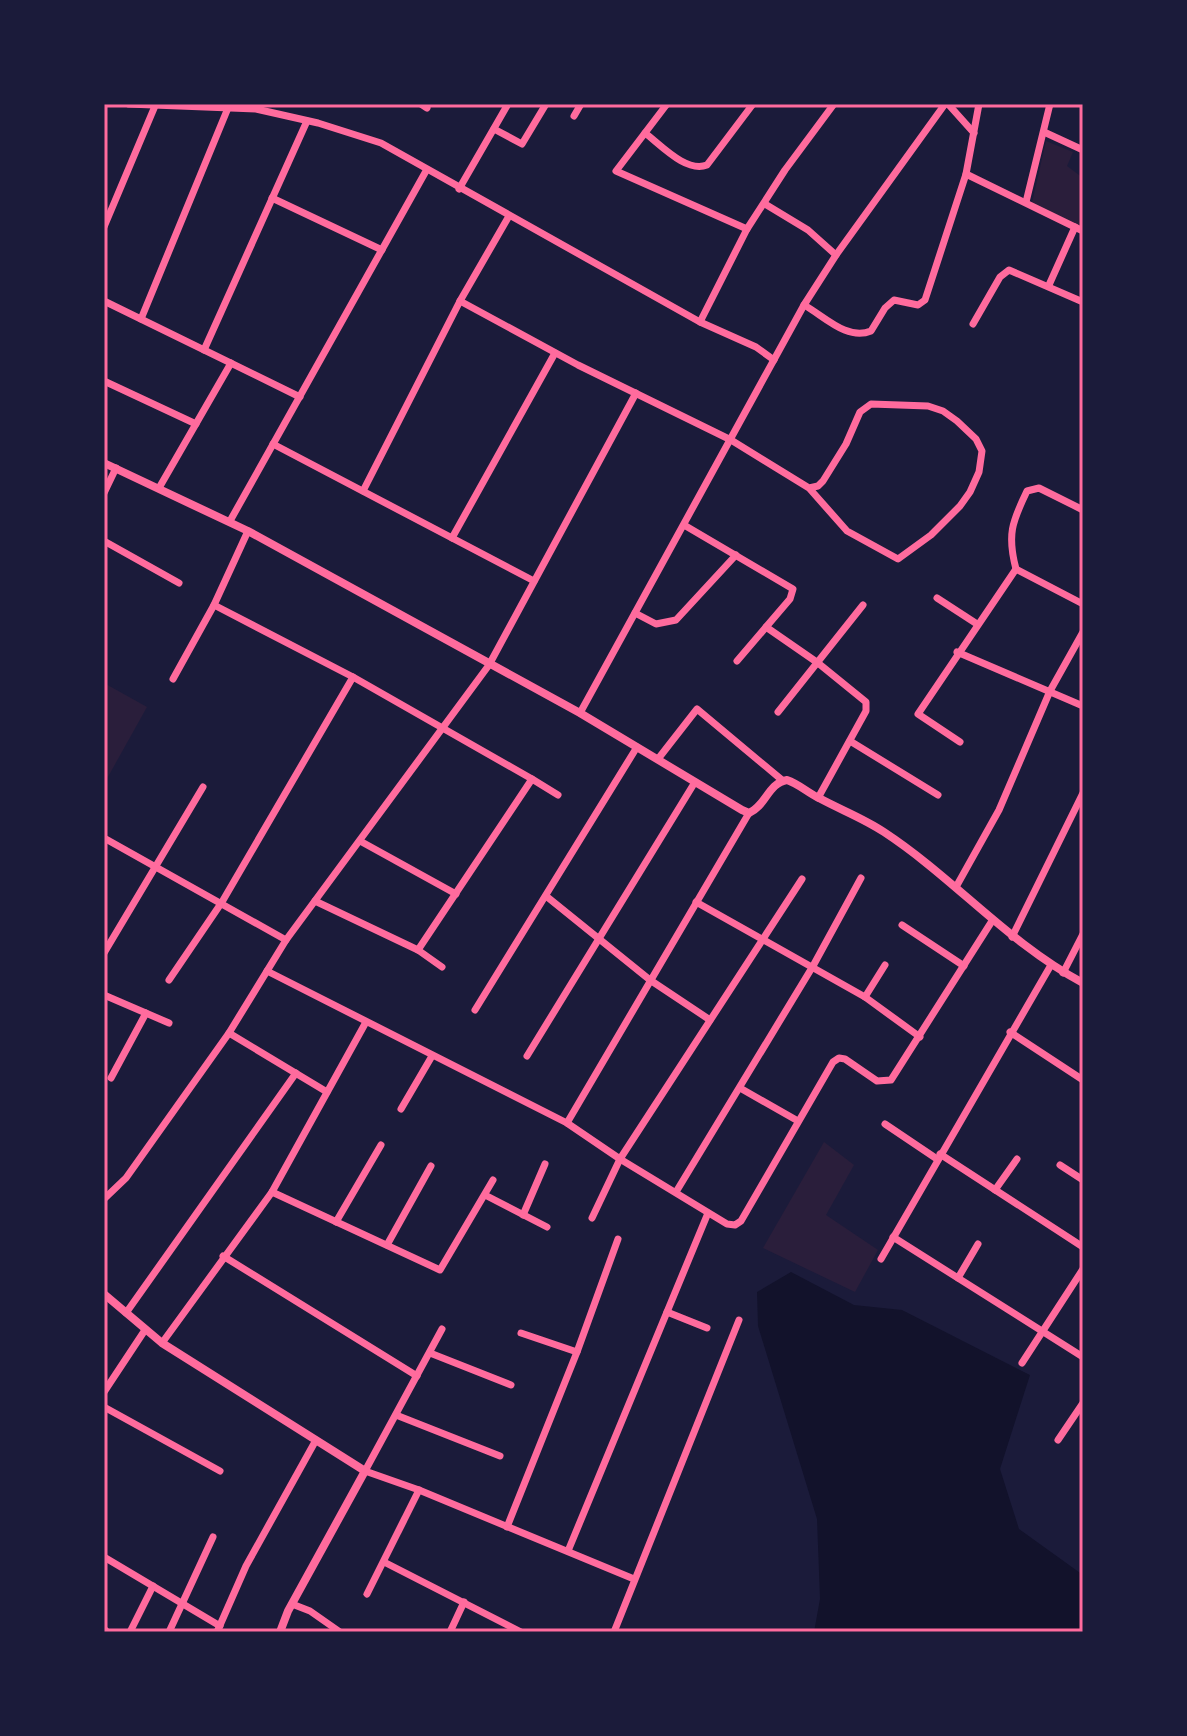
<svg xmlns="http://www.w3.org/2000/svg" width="1187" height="1736" font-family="Rubik,sans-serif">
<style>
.green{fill:#2a1e3b}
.water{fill:#12122b}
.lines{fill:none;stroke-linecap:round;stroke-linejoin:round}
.minor{stroke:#ff6b9d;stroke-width:7}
.tertiary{stroke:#ff6b9d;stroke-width:8}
.neatline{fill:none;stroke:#ff6b9d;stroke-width:3}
</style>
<rect width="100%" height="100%" fill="#1b1b3a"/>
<g class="green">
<path d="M 1046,141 L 1073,152 L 1067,166 L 1083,178 L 1083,228 L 1032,203 Z"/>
<path d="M 104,683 L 147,707 L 104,784 Z"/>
<path d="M 824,1142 L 854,1165 L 826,1215 L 878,1250 L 855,1292 L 763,1248 Z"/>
</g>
<path class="water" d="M 791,1272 L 854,1305 L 902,1310 L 1030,1375 L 1000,1469 L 1019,1529 L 1083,1575 L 1083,1632 L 814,1632 L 820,1599 L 817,1519 L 758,1326 L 757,1292 Z"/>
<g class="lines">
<g class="minor">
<path d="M 128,104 L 256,109 L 318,123 L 381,143 L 700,322 L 756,347 L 774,360"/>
<path d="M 421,104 L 427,108"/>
<path d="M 667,104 L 616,171 L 747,229"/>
<path d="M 948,104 L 974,133"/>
<path d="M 574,116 L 581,104"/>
<path d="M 494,129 L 522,144 L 546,104"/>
<path d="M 1044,132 L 1083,150"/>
<path d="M 645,133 C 661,145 686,173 707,165 L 753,104"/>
<path d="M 966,174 L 1083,231"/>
<path d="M 459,189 L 508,104"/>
<path d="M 272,198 L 382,250"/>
<path d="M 1026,202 L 1050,104"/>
<path d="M 765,204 L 808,230 L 836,255"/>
<path d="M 104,227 L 155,106"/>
<path d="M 1049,285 L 1075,227"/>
<path d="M 104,301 L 300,397"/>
<path d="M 460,301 L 578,365 L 731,440 L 809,488 L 818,486 L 823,481 L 846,444 L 860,412 L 871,404 L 928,406 L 943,411 L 957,421 L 976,439 L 982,451 L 979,472 L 970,492 L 960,506 L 931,535 L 898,559 L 847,531 L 809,488"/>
<path d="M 804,305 C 824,316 847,341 871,331 L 885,308 L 894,300 L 918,305 L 925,300 L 966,174 L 979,104"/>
<path d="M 141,319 L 228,108"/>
<path d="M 700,322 L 747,229 L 785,170 L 834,104"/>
<path d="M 973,324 L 1000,277 L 1009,270 L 1083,302"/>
<path d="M 204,350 L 307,121"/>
<path d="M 104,381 L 196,424"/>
<path d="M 273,444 L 534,581"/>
<path d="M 159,488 L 231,363"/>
<path d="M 363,491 L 460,301 L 509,216"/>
<path d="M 104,493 L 116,468"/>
<path d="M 230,521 L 426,171"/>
<path d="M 684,525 L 793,589 L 790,599 L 737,661"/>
<path d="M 452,538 L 555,353"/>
<path d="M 104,541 L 179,583"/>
<path d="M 1016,569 C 1007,535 1012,522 1027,491 L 1039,488 L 1083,510"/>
<path d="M 937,598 L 977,624"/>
<path d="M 214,605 L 353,677 L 532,779 L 418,950"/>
<path d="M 635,613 L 656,624 L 676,620 L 736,555"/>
<path d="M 766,627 L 818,663 L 866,702 L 866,711 L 818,798"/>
<path d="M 957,652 L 1083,706"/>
<path d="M 173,679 L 214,605 L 248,531"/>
<path d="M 778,712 L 863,605"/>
<path d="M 580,713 L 804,305 L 836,255 L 945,104"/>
<path d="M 850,741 L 938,795"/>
<path d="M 960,742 L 918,714 L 1016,569 L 1083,604"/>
<path d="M 658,759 L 697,709 L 782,780"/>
<path d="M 532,779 L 558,795"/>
<path d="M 104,838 L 286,940"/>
<path d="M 360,841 L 456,894"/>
<path d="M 956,887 L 999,810 L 1050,691 L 1083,632"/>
<path d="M 546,896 L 650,980 L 710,1020"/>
<path d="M 315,901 L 418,950 L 442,967"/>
<path d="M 696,902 L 865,997 L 920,1037"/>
<path d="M 902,925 L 964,966"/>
<path d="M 1012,937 L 1083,793"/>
<path d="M 104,953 L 203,787"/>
<path d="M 267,971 L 567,1123 L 620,1159 L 727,1224 L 735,1225 L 741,1221 L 833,1062 L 839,1058 L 845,1059 L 877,1081 L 891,1080 L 992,921"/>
<path d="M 1063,973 L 1083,934"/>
<path d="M 169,980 L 222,902 L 353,677"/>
<path d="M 104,995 L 169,1023"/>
<path d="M 865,997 L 885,965"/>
<path d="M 475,1010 L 637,747"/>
<path d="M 1010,1032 L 1083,1080"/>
<path d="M 229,1033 L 327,1092"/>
<path d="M 527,1056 L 695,782"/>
<path d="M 111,1078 L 146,1013"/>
<path d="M 740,1088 L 798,1121"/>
<path d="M 401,1109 L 432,1056"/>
<path d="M 567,1123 L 749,813"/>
<path d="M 885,1124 L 937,1159"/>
<path d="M 940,1154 L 1083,1247"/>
<path d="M 1060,1165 L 1083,1180"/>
<path d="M 995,1190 L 1017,1159"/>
<path d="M 272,1192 L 440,1270 L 493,1180"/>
<path d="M 676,1192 L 813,966 L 861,878"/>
<path d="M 485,1195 L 547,1227"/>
<path d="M 104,1199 L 126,1178 L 229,1033 L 286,940 L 489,665 L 636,393"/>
<path d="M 523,1215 L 545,1164"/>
<path d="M 592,1218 L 620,1159 L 802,879"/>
<path d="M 336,1222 L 381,1145"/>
<path d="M 893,1237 L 1083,1357"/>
<path d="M 387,1245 L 431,1166"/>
<path d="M 223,1256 L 417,1376"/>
<path d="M 881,1259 L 1051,965"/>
<path d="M 958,1278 L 978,1244"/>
<path d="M 667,1312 L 707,1328"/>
<path d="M 126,1313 L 296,1073"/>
<path d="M 442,1329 L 365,1471 L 419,1490 L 634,1579"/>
<path d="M 521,1333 L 577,1352"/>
<path d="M 162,1343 L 272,1192 L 366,1022"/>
<path d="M 430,1353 L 511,1385"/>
<path d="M 1022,1363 L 1083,1269"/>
<path d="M 104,1392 L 145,1330"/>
<path d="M 104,1407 L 220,1471"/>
<path d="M 396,1415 L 500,1456"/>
<path d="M 1058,1440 L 1083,1403"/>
<path d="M 507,1527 L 577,1352 L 618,1239"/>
<path d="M 568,1551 L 708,1213"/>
<path d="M 104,1557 L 220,1626"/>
<path d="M 384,1562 L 521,1632"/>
<path d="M 367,1594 L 419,1490"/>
<path d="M 292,1604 L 310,1611 L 340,1632"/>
<path d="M 104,1629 L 107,1632"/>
<path d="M 130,1632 L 153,1586"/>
<path d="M 169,1632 L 213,1537"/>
<path d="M 217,1632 L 246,1566 L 316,1440"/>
<path d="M 450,1632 L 464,1602"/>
<path d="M 614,1632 L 739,1320"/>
</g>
<g class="tertiary">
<path d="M 104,463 L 248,531 L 580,713 L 742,810 L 749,813 C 766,806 768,783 787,780 C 799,784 808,793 819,798 C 841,810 863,818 884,832 C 954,878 1008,943 1083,983"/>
<path d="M 104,1294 L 162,1343 L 365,1471 L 288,1611 L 280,1632"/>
</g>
</g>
<rect width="1187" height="1736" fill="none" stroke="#1b1b3a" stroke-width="212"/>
<rect x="106" y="106" width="975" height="1524" class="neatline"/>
</svg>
